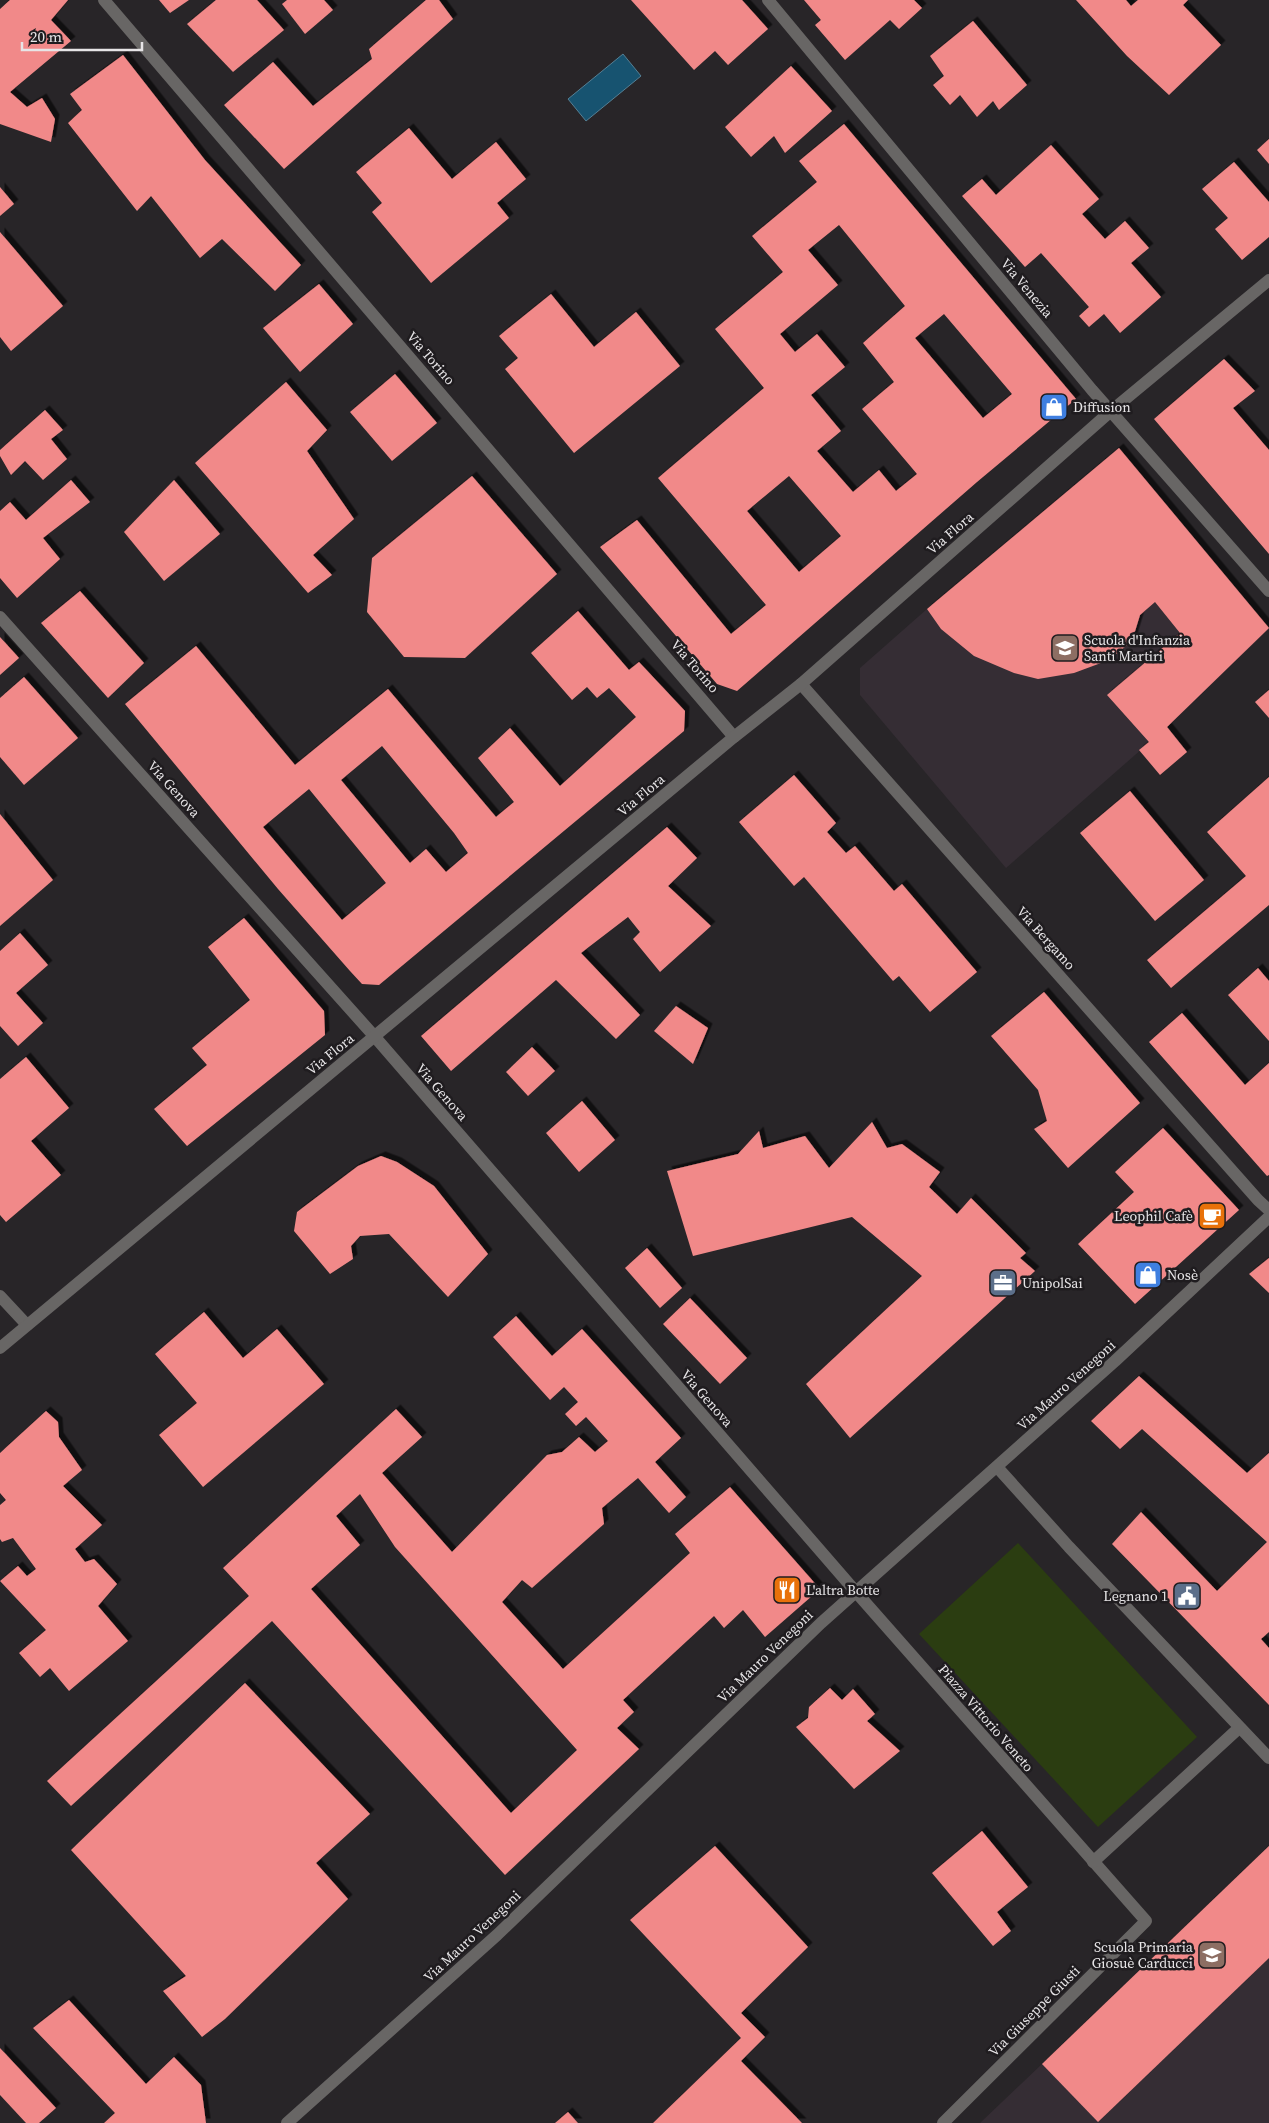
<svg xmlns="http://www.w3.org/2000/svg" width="1269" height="2123" font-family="'Source Serif 4',serif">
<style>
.built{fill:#352d34}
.green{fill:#2b3d11}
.water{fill:#175370;stroke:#557f94}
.building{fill:#f18989;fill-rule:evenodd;filter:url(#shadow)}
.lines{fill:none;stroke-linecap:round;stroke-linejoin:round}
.minor{stroke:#686665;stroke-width:12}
.tertiary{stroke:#686665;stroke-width:12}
.labels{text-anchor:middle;stroke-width:5;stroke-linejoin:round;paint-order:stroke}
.street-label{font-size:14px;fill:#e7e5e7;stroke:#1f1c1f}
.poi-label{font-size:14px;fill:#e7e5e7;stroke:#1f1c1f;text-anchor:start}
</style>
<defs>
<filter id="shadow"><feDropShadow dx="4.5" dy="-4.5" stdDeviation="0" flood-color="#0009"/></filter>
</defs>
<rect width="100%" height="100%" fill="#282528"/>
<g class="built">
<path d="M 1119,448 L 1269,629 L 1167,727 L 1006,868 L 860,695 L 860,668 L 927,609 Z"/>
<path d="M 1269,1846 L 1269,2123 L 980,2123 L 1042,2064 Z"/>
</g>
<path class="green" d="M 1018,1543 L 1197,1737 L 1098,1827 L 919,1634 Z"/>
<path class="water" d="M 623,54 L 641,76 L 586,121 L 568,99 Z"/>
<g class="building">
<path d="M 10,0 L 68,0 L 51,20 L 71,41 L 10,92 L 27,107 L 42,98 L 55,119 L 51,142 L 0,124 L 0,9 Z"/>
<path d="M 159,0 L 189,0 L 170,13 Z"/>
<path d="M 216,0 L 257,0 L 284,30 L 233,72 L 187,24 Z"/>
<path d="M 287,0 L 324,0 L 333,10 L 305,34 L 282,4 Z"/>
<path d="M 426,0 L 439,0 L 453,19 L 284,169 L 224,105 L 273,62 L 313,106 L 372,59 L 369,49 Z"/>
<path d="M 631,0 L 742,0 L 768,29 L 728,65 L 715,51 L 694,70 Z"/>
<path d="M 804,0 L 914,0 L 922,8 L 899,29 L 890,20 L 845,60 L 815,25 L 821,20 Z"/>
<path d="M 1076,0 L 1126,0 L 1131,6 L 1138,0 L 1188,0 L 1183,5 L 1221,45 L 1169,95 L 1127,56 Z"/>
<path d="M 973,21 L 1027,85 L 999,110 L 993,101 L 977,117 L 960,95 L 950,105 L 933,85 L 944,76 L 930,56 Z"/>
<path d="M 123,55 L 205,160 L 301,265 L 275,291 L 222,239 L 200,258 L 151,196 L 137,211 L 68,123 L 82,110 L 70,94 Z"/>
<path d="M 791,66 L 832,111 L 785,153 L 774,136 L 751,157 L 725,127 Z"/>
<path d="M 844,124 L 1076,399 L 977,482 L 737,691 L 717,684 L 600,547 L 637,520 L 731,634 L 766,605 L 658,478 L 764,388 L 715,329 L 783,272 L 752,236 L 817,182 L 799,161 ZM 839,225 L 905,306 L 863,343 L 894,382 L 862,409 L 917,474 L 896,491 L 879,470 L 853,492 L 817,451 L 841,431 L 811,395 L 845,367 L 817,334 L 795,352 L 780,334 L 838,285 L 808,250 ZM 944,314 L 1012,394 L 983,418 L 915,338 ZM 789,476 L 841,536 L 799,572 L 747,511 Z"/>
<path d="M 409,128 L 452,179 L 496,142 L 526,179 L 497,203 L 509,218 L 431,283 L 372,212 L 382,203 L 356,172 Z"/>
<path d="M 1269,139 L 1269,164 L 1257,150 Z"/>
<path d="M 1051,145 L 1099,199 L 1082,214 L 1105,239 L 1125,221 L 1149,248 L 1131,263 L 1161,297 L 1120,333 L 1104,314 L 1089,327 L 1079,316 L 1089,307 L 1041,253 L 1025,267 L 962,196 L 982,179 L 996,195 Z"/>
<path d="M 1234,162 L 1269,202 L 1269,237 L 1242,260 L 1215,229 L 1228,218 L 1202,189 Z"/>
<path d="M 0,187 L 14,204 L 0,216 Z"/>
<path d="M 0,232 L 63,306 L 11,351 L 0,337 Z"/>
<path d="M 319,284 L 353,324 L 300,372 L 263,328 Z"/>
<path d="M 551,294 L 594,347 L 636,312 L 680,366 L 574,453 L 505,369 L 518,358 L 499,336 Z"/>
<path d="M 1224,359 L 1255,391 L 1233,408 L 1269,450 L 1269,554 L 1154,419 Z"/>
<path d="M 395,374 L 437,423 L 392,461 L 350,412 Z"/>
<path d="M 286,382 L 327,430 L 307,451 L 354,519 L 313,555 L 332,575 L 308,593 L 195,463 Z"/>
<path d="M 45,410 L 63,430 L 51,439 L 67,459 L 43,480 L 25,461 L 11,475 L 0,456 L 0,450 Z"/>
<path d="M 1119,448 L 1269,628 L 1167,727 L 1187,752 L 1160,775 L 1139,750 L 1149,742 L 1107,695 L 1180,633 L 1155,602 L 1140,615 L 1132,641 L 1109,660 L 1074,673 L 1038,679 L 1014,673 L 974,656 L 941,629 L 927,609 Z"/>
<path d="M 472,476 L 557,574 L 465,658 L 404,657 L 367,612 L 372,558 Z"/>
<path d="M 71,480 L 90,502 L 43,538 L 60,559 L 17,598 L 0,578 L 0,511 L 10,502 L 26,520 Z"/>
<path d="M 174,480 L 220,534 L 164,581 L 124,532 Z"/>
<path d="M 80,591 L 144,663 L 108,698 L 41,623 Z"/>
<path d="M 578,611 L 629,670 L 639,662 L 685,711 L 684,731 L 379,985 L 362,984 L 350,971 L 278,889 L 125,704 L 196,646 L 295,765 L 388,689 L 496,817 L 514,802 L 478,758 L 510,728 L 560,786 L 636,717 L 609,688 L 597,698 L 587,687 L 572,700 L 531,653 ZM 382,746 L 454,833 L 468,853 L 446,872 L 426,849 L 410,863 L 341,780 ZM 309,789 L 386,883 L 342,920 L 263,827 Z"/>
<path d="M 0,637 L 19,658 L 0,675 Z"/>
<path d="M 24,677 L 78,738 L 24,785 L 0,757 L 0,698 Z"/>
<path d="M 1269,690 L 1269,718 L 1255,702 Z"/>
<path d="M 794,775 L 836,823 L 827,832 L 846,853 L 855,846 L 894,891 L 902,884 L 977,972 L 930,1012 L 899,976 L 893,981 L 804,877 L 794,886 L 739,822 Z"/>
<path d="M 1269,777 L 1269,905 L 1171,988 L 1147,960 L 1246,876 L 1207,832 Z"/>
<path d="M 1130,791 L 1204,880 L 1155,921 L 1080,833 Z"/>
<path d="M 0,814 L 53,880 L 0,926 Z"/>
<path d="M 667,827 L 697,858 L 668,886 L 711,926 L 660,972 L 633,939 L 640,932 L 628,917 L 581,953 L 640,1015 L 616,1039 L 556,980 L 451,1071 L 421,1036 Z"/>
<path d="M 244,918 L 324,1011 L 325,1035 L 187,1146 L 154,1109 L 207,1065 L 192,1048 L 250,1000 L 208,947 Z"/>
<path d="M 20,933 L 48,965 L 16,993 L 43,1023 L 18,1046 L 0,1026 L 0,951 Z"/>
<path d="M 1258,968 L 1269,981 L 1269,1041 L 1228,995 Z"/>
<path d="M 1044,992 L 1140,1103 L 1068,1168 L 1034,1129 L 1047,1121 L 1038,1090 L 991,1036 Z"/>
<path d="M 676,1006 L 708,1028 L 693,1064 L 654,1031 Z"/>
<path d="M 1182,1013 L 1245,1085 L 1269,1063 L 1269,1175 L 1267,1176 L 1149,1042 Z"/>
<path d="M 532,1047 L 555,1071 L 528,1096 L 506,1072 Z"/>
<path d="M 26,1057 L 69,1108 L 31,1141 L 61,1175 L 6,1222 L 0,1215 L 0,1079 Z"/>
<path d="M 582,1101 L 615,1140 L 579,1172 L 546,1133 Z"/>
<path d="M 872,1122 L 887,1148 L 902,1144 L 940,1172 L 929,1187 L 957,1214 L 971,1198 L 1026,1253 L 1020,1258 L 1035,1271 L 850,1438 L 806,1384 L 922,1276 L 852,1217 L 693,1256 L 667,1171 L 738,1154 L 759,1131 L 763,1148 L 805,1136 L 829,1168 Z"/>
<path d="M 1163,1128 L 1239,1210 L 1135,1304 L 1078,1244 L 1134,1192 L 1115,1172 Z"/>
<path d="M 381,1156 L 397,1162 L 434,1186 L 488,1254 L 448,1297 L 389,1234 L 360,1236 L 351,1246 L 353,1259 L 330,1274 L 294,1231 L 297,1212 L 358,1166 Z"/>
<path d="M 647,1248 L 682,1288 L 660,1308 L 625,1268 Z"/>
<path d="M 1269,1258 L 1269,1293 L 1249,1274 Z"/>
<path d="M 690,1298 L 747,1358 L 720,1384 L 663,1324 Z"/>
<path d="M 204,1312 L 243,1358 L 277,1329 L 324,1384 L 203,1487 L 159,1435 L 197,1403 L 155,1354 Z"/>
<path d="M 516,1316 L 552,1356 L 582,1329 L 681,1438 L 655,1462 L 686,1497 L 669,1513 L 638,1478 L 602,1508 L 604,1524 L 532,1588 L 522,1580 L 502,1602 L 563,1669 L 690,1553 L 675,1534 L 730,1487 L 820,1589 L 765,1637 L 743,1610 L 724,1628 L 714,1616 L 623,1700 L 634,1712 L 617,1728 L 639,1749 L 505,1875 L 272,1621 L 71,1806 L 47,1781 L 249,1596 L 223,1568 L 396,1409 L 422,1437 L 382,1473 L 452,1552 L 547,1455 L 562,1452 L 579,1437 L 595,1452 L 608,1441 L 586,1417 L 576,1426 L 565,1414 L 578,1402 L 564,1387 L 550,1400 L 493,1337 ZM 360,1494 L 395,1547 L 577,1750 L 511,1813 L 311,1589 L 360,1545 L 336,1516 Z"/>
<path d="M 1139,1376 L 1247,1473 L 1269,1453 L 1269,1632 L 1261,1639 L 1269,1648 L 1269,1705 L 1112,1544 L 1141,1512 L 1217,1591 L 1267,1542 L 1142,1429 L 1120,1449 L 1091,1421 Z"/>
<path d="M 46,1411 L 58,1422 L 59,1437 L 82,1470 L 63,1486 L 102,1525 L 75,1549 L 85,1562 L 94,1559 L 117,1584 L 98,1606 L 128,1641 L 69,1691 L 50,1668 L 40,1677 L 19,1653 L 46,1630 L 0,1581 L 18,1566 L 27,1576 L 36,1569 L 13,1538 L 2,1542 L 0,1539 L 0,1505 L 6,1500 L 0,1493 L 0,1453 Z"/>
<path d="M 245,1683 L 370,1814 L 316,1863 L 348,1899 L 225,2019 L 202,2037 L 163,1991 L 186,1976 L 71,1850 Z"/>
<path d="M 830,1688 L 842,1700 L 853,1689 L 875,1714 L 867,1721 L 900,1751 L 854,1789 L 796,1727 L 808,1718 L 809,1707 Z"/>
<path d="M 982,1831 L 1028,1887 L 997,1912 L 1011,1931 L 993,1946 L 932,1873 Z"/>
<path d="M 715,1846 L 808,1947 L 741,2013 L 765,2037 L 741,2061 L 802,2123 L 653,2123 L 741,2038 L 630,1920 Z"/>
<path d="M 1269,1846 L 1269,1958 L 1098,2122 L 1042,2064 Z"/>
<path d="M 69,2000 L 146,2084 L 174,2057 L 201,2085 L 206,2123 L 104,2123 L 115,2113 L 33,2028 Z"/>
<path d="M 0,2048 L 56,2108 L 39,2123 L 26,2123 L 0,2095 Z"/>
<path d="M 568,2112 L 578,2123 L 555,2123 Z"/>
</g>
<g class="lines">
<g class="minor">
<path d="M 104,0 L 734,737"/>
<path d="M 768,0 L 1092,390 L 1269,591"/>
<path d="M 0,617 L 375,1037 L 856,1592 L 1146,1921 L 943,2123"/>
<path d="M 801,684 L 1258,1200 L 1269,1210"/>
<path d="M 0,1296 L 27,1325"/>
<path d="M 0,1348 L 734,737 L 801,684 L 1111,411 L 1269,280"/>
<path d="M 1093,1862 L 1239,1728"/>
</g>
<g class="tertiary">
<path d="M 997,1467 L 1069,1547 L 1269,1758"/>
<path d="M 287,2123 L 497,1935 L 821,1623 L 1115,1361 L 1269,1217"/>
</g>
</g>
<defs>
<symbol id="shop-square" viewBox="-11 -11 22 22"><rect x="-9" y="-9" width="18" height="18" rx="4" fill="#3f7fe0" stroke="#1f1c1f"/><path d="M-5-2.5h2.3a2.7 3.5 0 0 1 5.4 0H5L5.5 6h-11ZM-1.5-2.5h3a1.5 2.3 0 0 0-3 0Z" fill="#fff"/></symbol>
<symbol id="school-square" viewBox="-11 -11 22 22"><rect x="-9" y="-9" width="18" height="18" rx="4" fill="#8d6e63" stroke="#1f1c1f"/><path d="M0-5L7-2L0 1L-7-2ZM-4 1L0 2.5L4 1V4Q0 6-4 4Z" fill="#fff"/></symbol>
<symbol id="cafe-square" viewBox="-11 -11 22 22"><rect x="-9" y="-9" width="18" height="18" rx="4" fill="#e8710a" stroke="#1f1c1f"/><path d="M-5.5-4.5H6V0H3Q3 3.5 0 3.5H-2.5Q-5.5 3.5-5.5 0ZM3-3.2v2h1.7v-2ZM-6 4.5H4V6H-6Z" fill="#fff"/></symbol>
<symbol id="office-square" viewBox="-11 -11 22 22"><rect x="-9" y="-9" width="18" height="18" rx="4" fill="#5c6f8a" stroke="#1f1c1f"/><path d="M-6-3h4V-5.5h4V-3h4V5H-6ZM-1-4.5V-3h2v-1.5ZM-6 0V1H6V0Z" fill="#fff"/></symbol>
<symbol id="restaurant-square" viewBox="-11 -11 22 22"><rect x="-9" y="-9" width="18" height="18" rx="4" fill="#e8710a" stroke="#1f1c1f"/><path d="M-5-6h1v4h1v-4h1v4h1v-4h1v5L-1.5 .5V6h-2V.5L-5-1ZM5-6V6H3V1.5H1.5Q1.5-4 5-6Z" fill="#fff"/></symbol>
<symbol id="civic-square" viewBox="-11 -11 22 22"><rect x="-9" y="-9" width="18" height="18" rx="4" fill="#5c6f8a" stroke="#1f1c1f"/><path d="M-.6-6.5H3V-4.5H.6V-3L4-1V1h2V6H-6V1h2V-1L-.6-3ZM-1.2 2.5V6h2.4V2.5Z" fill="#fff"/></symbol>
</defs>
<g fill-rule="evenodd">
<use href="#shop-square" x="1038" y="391" width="32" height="32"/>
<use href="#school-square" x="1049" y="632" width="32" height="32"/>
<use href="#cafe-square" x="1196" y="1200" width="32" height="32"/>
<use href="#shop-square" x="1132" y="1259" width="32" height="32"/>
<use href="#office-square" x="987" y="1267" width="32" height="32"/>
<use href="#restaurant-square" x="771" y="1574" width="32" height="32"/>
<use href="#civic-square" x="1171" y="1580" width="32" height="32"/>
<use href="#school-square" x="1196" y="1939" width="32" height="32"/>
</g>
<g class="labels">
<g class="street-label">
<text transform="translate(1027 288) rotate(50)" y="5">Via Venezia</text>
<text transform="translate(431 358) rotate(49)" y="5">Via Torino</text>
<text transform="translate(950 533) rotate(-41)" y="5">Via Flora</text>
<text transform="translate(695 666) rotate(49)" y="5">Via Torino</text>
<text transform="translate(174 789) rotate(48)" y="5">Via Genova</text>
<text transform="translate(641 795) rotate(-40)" y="5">Via Flora</text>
<text transform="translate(1046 938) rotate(48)" y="5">Via Bergamo</text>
<text transform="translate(330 1054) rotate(-39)" y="5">Via Flora</text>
<text transform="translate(442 1092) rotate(49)" y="5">Via Genova</text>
<text transform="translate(1066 1385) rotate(-42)" y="5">Via Mauro Venegoni</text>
<text transform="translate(707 1398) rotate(49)" y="5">Via Genova</text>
<text transform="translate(765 1656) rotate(-44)" y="5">Via Mauro Venegoni</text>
<text transform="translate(986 1718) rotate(49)" y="5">Piazza Vittorio Veneto</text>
<text transform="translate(472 1936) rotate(-43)" y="5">Via Mauro Venegoni</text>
<text transform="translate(1034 2011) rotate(-45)" y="5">Via Giuseppe Giusti</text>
</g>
<g class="poi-label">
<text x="1073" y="412">Diffusion</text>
<text x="1084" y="645">Scuola d'Infanzia<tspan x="1084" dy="16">Santi Martiri</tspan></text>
<text x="1193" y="1221" text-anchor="end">Leophil Cafè</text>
<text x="1167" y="1280">Nosè</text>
<text x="1022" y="1288">UnipolSai</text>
<text x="806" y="1595">L'altra Botte</text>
<text x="1168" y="1601" text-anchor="end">Legnano 1</text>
<text x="1193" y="1952" text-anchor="end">Scuola Primaria<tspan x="1193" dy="16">Giosuè Carducci</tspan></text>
</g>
</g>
<path d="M22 42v8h120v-8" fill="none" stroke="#e7e5e7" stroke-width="2.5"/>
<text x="30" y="42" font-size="15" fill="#e7e5e7" stroke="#1f1c1f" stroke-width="4" paint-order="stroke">20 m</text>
</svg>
